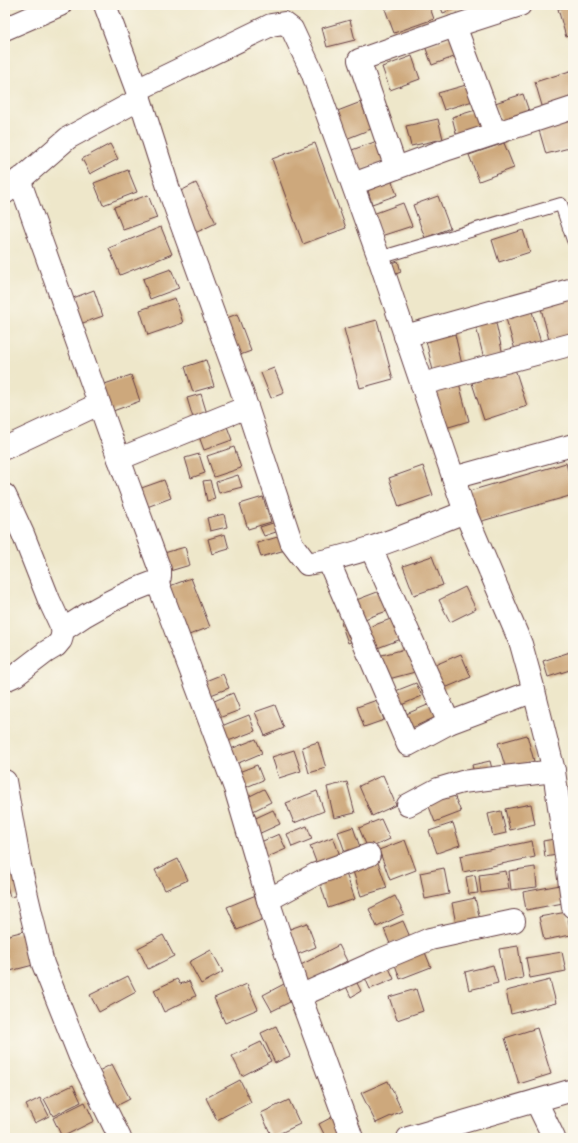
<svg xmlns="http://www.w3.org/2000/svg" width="578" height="1143" font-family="'Libre Caslon Text',serif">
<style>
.building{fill:#cda87c}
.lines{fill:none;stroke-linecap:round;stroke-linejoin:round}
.lane-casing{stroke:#633d43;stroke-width:14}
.street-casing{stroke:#633d43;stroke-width:24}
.secondary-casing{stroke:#633d43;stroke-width:24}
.lane{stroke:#fff;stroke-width:12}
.street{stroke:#fff;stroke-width:22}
.secondary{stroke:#fff;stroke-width:22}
</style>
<rect width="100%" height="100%" fill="#fbf7ec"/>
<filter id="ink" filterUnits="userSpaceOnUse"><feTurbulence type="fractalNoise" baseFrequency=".025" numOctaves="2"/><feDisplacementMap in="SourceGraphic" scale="8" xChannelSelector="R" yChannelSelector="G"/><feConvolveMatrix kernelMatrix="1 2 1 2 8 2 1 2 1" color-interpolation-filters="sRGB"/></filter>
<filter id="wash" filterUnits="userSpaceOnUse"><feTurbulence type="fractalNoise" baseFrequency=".012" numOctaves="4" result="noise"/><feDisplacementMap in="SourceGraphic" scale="16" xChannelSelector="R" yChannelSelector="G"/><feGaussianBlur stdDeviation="0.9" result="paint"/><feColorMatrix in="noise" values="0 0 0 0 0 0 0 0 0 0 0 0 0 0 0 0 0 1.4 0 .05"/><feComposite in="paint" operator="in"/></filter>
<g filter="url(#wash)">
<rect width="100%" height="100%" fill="#eee7ca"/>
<g id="blocks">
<g class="building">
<path d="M 396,5 L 429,5 L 434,19 L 394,33 L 385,9 Z"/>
<path d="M 440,5 L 465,5 L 443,13 Z"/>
<path d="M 573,5 L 573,35 L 566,37 L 558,9 Z"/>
<path d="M 350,20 L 355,40 L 327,47 L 322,28 Z"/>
<path d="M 455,36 L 462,54 L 432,65 L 425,46 Z"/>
<path d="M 412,56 L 420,79 L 390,90 L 382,67 Z"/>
<path d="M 573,70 L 573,100 L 543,109 L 535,82 Z"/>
<path d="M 473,83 L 479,99 L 444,110 L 438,93 Z"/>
<path d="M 523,94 L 531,117 L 503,126 L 495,103 Z"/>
<path d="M 361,102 L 371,129 L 346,139 L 335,112 Z"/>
<path d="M 476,110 L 483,134 L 458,141 L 452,117 Z"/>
<path d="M 573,113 L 573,147 L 546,154 L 537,123 Z"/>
<path d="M 438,119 L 443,139 L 411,146 L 406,126 Z"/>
<path d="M 383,139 L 391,159 L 356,172 L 349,151 Z"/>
<path d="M 315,143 L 346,228 L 303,244 L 272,159 Z"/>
<path d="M 504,143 L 514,168 L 479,181 L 469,155 Z"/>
<path d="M 110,144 L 118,159 L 90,174 L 82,159 Z"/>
<path d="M 128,170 L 137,192 L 103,205 L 94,183 Z"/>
<path d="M 391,179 L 397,195 L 372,204 L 367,187 Z"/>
<path d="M 196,183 L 216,223 L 193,234 L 173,195 Z"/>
<path d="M 148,195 L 157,218 L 123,230 L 114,207 Z"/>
<path d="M 438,196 L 450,228 L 425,238 L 413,205 Z"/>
<path d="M 403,203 L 412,226 L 381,236 L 373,214 Z"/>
<path d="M 161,227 L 172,254 L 120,275 L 109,248 Z"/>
<path d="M 523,230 L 530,252 L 499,262 L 492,240 Z"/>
<path d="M 398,261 L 401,272 L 388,277 L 384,266 Z"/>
<path d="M 171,269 L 179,288 L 150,299 L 143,279 Z"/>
<path d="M 94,290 L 103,316 L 77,325 L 68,300 Z"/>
<path d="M 573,291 L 573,338 L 550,344 L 539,300 Z"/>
<path d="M 175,298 L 183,323 L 148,335 L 140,310 Z"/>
<path d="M 531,308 L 541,343 L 515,350 L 505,315 Z"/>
<path d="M 237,314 L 251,351 L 232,358 L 219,321 Z"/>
<path d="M 494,314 L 503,355 L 484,359 L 474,319 Z"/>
<path d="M 377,320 L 393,379 L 360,388 L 344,329 Z"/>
<path d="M 454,330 L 463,369 L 434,375 L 425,336 Z"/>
<path d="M 206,360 L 214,386 L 193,392 L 185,367 Z"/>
<path d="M 274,368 L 284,393 L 271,398 L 261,373 Z"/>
<path d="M 515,369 L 527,406 L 484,420 L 472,383 Z"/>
<path d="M 131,375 L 140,401 L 105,414 L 96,387 Z"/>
<path d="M 459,383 L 469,421 L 442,429 L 432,391 Z"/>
<path d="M 201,394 L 207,414 L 193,418 L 187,398 Z"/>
<path d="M 225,421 L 232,440 L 204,450 L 197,431 Z"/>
<path d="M 234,447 L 241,468 L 214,477 L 207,456 Z"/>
<path d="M 199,454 L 205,473 L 191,478 L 185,458 Z"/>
<path d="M 566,463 L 573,488 L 573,495 L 475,523 L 466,492 Z"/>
<path d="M 423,466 L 433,495 L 399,507 L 389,478 Z"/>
<path d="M 238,475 L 242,487 L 219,493 L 216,482 Z"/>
<path d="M 164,480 L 171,498 L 139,510 L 133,491 Z"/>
<path d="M 210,480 L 215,499 L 207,501 L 203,481 Z"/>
<path d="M 263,497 L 271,522 L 248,529 L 240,504 Z"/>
<path d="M 224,514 L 227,527 L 210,531 L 207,518 Z"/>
<path d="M 276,522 L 279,531 L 264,536 L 260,527 Z"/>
<path d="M 225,534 L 229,549 L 212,554 L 208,539 Z"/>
<path d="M 281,536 L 285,550 L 261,557 L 257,543 Z"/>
<path d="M 185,547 L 190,565 L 163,573 L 157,555 Z"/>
<path d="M 432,556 L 443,585 L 414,595 L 403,566 Z"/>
<path d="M 191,578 L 210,627 L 181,638 L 162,589 Z"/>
<path d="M 465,587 L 476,609 L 450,622 L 439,600 Z"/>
<path d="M 380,591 L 387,611 L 359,621 L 351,602 Z"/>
<path d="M 396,617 L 404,638 L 372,650 L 364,629 Z"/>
<path d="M 351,619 L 358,639 L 348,643 L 341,623 Z"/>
<path d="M 409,648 L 415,672 L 385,680 L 378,656 Z"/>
<path d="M 573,651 L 573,669 L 548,677 L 543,661 Z"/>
<path d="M 461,654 L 471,677 L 440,690 L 430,667 Z"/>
<path d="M 223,674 L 229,688 L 203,698 L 198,684 Z"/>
<path d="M 416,683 L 422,696 L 399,706 L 393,692 Z"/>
<path d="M 233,693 L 240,710 L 211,721 L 205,705 Z"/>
<path d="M 377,700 L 384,720 L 364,727 L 357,707 Z"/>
<path d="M 430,704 L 436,717 L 405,731 L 399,717 Z"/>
<path d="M 275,705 L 284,728 L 265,736 L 255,712 Z"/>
<path d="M 249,715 L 255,731 L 220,744 L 214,729 Z"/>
<path d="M 527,735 L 534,761 L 506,769 L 498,743 Z"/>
<path d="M 256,739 L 262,753 L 229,767 L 223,752 Z"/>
<path d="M 318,742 L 326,768 L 309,773 L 302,747 Z"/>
<path d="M 294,750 L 301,771 L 279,778 L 272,757 Z"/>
<path d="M 490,761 L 493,773 L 475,777 L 472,765 Z"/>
<path d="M 257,765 L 263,780 L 237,791 L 231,775 Z"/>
<path d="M 383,775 L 396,805 L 372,816 L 359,786 Z"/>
<path d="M 347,782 L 355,813 L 334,818 L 327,787 Z"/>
<path d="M 573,787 L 573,813 L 572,813 L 568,788 Z"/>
<path d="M 264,789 L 271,802 L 247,814 L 240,801 Z"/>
<path d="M 452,790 L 461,812 L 435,822 L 426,799 Z"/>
<path d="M 317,791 L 324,811 L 294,823 L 286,803 Z"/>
<path d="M 531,804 L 535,824 L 510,830 L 505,809 Z"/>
<path d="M 273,810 L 280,824 L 254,836 L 247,822 Z"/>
<path d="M 501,811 L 506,833 L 493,836 L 488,814 Z"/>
<path d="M 381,819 L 390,839 L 368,849 L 359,828 Z"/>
<path d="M 453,823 L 460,845 L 437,853 L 429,831 Z"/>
<path d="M 307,826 L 312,839 L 292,847 L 287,834 Z"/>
<path d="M 353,827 L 361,850 L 346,855 L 338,832 Z"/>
<path d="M 279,834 L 286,849 L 261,860 L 254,845 Z"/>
<path d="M 333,837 L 341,858 L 318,867 L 310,846 Z"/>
<path d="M 560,838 L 562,854 L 545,857 L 543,841 Z"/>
<path d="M 405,840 L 416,870 L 390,880 L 379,850 Z"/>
<path d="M 532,841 L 535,857 L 463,872 L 460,856 Z"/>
<path d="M 376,857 L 387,888 L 361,896 L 351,865 Z"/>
<path d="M 178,859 L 188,880 L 165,890 L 155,870 Z"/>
<path d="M 535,867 L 537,887 L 511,890 L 509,871 Z"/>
<path d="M 344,868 L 355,899 L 328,908 L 318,876 Z"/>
<path d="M 444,868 L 449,894 L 425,899 L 420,873 Z"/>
<path d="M 16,870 L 22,894 L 10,897 L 5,878 L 5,873 Z"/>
<path d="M 506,871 L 509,889 L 481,893 L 479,875 Z"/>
<path d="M 475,875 L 478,893 L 469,894 L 466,877 Z"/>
<path d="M 560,885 L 563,903 L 526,910 L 523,892 Z"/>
<path d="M 256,895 L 266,918 L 237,930 L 227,907 Z"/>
<path d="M 395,896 L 404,914 L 377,927 L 369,909 Z"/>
<path d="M 475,898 L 480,920 L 456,924 L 452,903 Z"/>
<path d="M 567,912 L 571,935 L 544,940 L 539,917 Z"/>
<path d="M 403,921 L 410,937 L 390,944 L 384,929 Z"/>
<path d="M 307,923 L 316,947 L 293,956 L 284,931 Z"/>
<path d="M 28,930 L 37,964 L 10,971 L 5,950 L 5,936 Z"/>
<path d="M 163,935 L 174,956 L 148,969 L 138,948 Z"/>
<path d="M 339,945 L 347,961 L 305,983 L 297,967 Z"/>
<path d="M 422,945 L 431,967 L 400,979 L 392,956 Z"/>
<path d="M 518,946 L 523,978 L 505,982 L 499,949 Z"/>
<path d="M 211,950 L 223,972 L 201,984 L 189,962 Z"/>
<path d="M 562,952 L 566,971 L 530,978 L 526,958 Z"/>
<path d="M 386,961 L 394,979 L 370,989 L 362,971 Z"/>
<path d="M 493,965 L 498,983 L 469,990 L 465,972 Z"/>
<path d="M 353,975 L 361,991 L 351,997 L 343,980 Z"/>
<path d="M 128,976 L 136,992 L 99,1012 L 90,995 Z"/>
<path d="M 177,979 L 180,984 L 189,981 L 196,996 L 164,1012 L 154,990 Z"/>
<path d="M 550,980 L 556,1003 L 511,1014 L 506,991 Z"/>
<path d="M 247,984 L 258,1009 L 225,1023 L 214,998 Z"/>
<path d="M 284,984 L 294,1000 L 272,1011 L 263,995 Z"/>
<path d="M 416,989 L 423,1011 L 397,1020 L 389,997 Z"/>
<path d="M 276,1026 L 290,1056 L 275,1063 L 261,1033 Z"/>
<path d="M 537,1028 L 551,1074 L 519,1084 L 505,1038 Z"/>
<path d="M 261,1042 L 271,1061 L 242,1076 L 232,1056 Z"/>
<path d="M 112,1064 L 130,1099 L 110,1109 L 93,1074 Z"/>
<path d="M 240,1080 L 251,1102 L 217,1120 L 206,1098 Z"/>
<path d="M 388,1081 L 402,1111 L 376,1123 L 361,1093 Z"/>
<path d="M 73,1085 L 81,1102 L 53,1116 L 44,1099 Z"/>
<path d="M 40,1098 L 49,1116 L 35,1123 L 26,1105 Z"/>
<path d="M 289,1100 L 300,1124 L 272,1137 L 261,1113 Z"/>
<path d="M 85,1102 L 94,1121 L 62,1137 L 53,1118 Z"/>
<path d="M 336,1115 L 348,1138 L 326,1138 L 319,1124 Z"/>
</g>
</g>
</g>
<g filter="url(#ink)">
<use href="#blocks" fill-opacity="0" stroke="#633d43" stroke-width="1"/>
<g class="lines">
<defs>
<path id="lane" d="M 379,258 L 561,204 L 573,240"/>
<g id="street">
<path d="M 105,5 L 140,99 L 170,193 L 240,386 L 292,544 L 307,564 C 362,555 413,532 465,512"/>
<path d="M 455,26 L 495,133"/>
<path d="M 5,29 L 60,5"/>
<path d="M 137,90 L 271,25 L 284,23 L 292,29 L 312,72 L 379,258 L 465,512 L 521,644 L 534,691 L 554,771 L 573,907"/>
<path d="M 396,168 L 359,60 L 455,26 L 520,5"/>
<path d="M 19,179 L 119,459 L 160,570 L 160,577 L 157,581"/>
<path d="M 353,184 L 448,149 L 573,108"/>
<path d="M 5,193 L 68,138 L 140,99"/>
<path d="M 405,336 L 573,289"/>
<path d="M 422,384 L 573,344"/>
<path d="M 5,448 L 99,404"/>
<path d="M 119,459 L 247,407"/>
<path d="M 453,478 L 573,445"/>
<path d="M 5,495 L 23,534 L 49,600 L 63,630 C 91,610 124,593 157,581 L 235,788 L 268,900 L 300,996 L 352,1138"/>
<path d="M 371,548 L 449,723"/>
<path d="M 328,560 L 408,745 L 449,723 L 534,691"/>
<path d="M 5,680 L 16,675 L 46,652 L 56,646 L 61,640 L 63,630"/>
<path d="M 5,781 L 20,866 L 43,964 L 80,1057 L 120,1138"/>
<path d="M 408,805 L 438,789 L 462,782 L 554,771"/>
<path d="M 268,900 L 316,874 L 369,855"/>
<path d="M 300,996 L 380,960 L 430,939 L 514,921"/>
<path d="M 536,1101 L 554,1138"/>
</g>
<path id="secondary" d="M 408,1138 L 573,1090"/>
</defs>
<use href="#lane" class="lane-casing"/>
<use href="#street" class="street-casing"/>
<use href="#secondary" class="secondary-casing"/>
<use href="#lane" class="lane"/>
<use href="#street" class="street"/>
<use href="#secondary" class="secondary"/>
</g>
</g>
<rect width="578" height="1143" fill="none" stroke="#fbf7ec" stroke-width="20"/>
</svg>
